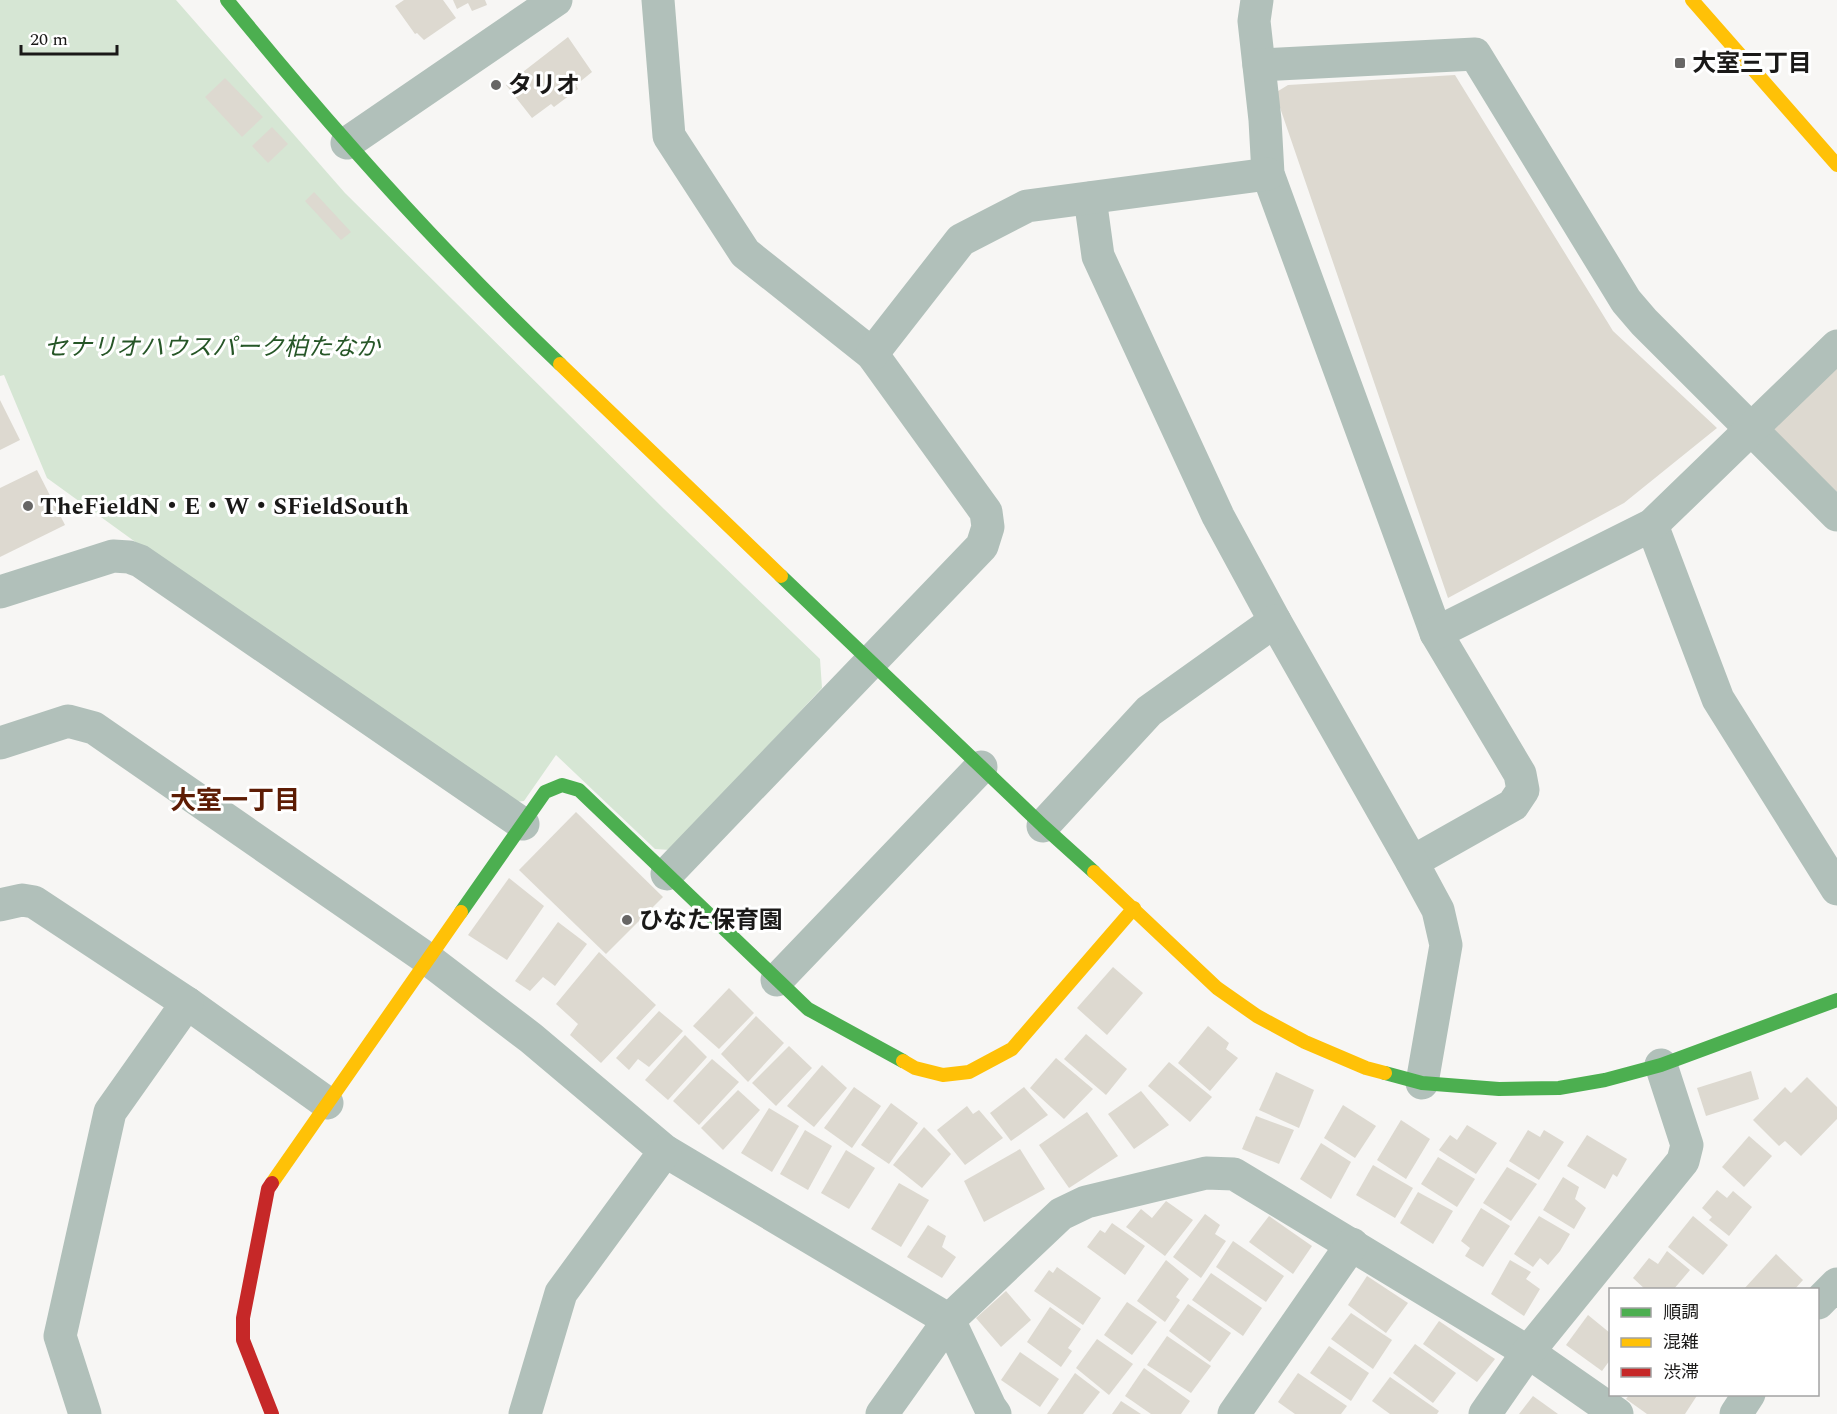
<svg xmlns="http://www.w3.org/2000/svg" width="1837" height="1414" font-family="Spectral,'Noto Sans JP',serif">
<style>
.green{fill:#d6e6d4}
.building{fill:#ddd9d0}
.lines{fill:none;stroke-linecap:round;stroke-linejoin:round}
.street{stroke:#b1c0ba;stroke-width:33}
.fast{stroke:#4caf50;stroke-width:14}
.slow{stroke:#ffc107;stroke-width:14}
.jam{stroke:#c62828;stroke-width:14}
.poi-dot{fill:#676665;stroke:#fff;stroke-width:2}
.labels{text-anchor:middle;stroke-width:6;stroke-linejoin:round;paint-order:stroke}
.poi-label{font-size:24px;font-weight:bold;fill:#1a1918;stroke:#fff;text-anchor:start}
.park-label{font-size:24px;font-style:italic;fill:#265627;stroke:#fff}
.neighbourhood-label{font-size:26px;font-weight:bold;fill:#5d1c04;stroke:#fff}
</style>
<rect width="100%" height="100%" fill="#f7f6f4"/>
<path class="green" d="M 0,0 L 176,0 L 345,193 L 664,509 L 820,659 L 822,688 L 671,850 L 655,849 L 556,755 L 524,801 L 508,803 L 181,575 L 47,478 L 4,375 L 0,376 Z"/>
<g class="building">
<path d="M 404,0 L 443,0 L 456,18 L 424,40 L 417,33 L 415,34 L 395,6 Z"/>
<path d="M 453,0 L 485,0 L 487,5 L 472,11 L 468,3 L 457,9 Z"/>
<path d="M 568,37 L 592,72 L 576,85 L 578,89 L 554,107 L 551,104 L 532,118 L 506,85 Z"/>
<path d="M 1455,75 L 1613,331 L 1717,428 L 1624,503 L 1448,598 L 1275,93 L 1288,85 Z"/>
<path d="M 225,78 L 263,117 L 242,137 L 205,97 Z"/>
<path d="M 272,127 L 288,144 L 268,163 L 252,146 Z"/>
<path d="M 314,192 L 351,232 L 341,240 L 305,201 Z"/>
<path d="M 1837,360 L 1837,492 L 1769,426 Z"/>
<path d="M 0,400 L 20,440 L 0,450 Z"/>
<path d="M 37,470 L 65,525 L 0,557 L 0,488 Z"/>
<path d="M 576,812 L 663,897 L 606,954 L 519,870 Z"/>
<path d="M 509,878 L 544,906 L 507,960 L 468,935 Z"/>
<path d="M 558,922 L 587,944 L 555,986 L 543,977 L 530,991 L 515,981 Z"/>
<path d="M 599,952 L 656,1005 L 601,1063 L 570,1035 L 578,1024 L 556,1004 Z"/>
<path d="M 1113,967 L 1143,993 L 1107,1035 L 1077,1008 Z"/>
<path d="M 729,988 L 754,1013 L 719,1049 L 693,1026 Z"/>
<path d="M 659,1011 L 683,1031 L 649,1067 L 638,1059 L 629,1070 L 616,1058 Z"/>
<path d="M 756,1016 L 784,1043 L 748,1082 L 721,1054 Z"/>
<path d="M 1208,1026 L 1229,1043 L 1226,1049 L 1238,1058 L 1210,1091 L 1178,1063 Z"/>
<path d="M 1086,1034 L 1127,1069 L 1106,1095 L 1064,1059 Z"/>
<path d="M 685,1035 L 707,1057 L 668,1100 L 645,1080 Z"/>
<path d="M 789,1046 L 812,1068 L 776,1106 L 752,1083 Z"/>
<path d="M 1056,1058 L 1093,1089 L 1064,1119 L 1030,1088 Z"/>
<path d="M 712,1059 L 739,1082 L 699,1125 L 673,1101 Z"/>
<path d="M 1169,1062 L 1212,1097 L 1190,1122 L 1148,1086 Z"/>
<path d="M 822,1065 L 847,1088 L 814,1127 L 787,1106 Z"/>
<path d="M 1751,1071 L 1759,1099 L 1706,1116 L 1697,1088 Z"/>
<path d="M 1276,1072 L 1314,1090 L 1299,1128 L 1259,1110 Z"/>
<path d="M 1807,1077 L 1837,1107 L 1837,1119 L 1801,1156 L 1785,1141 L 1779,1146 L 1753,1120 L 1785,1087 L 1791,1093 Z"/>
<path d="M 854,1087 L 881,1106 L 852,1148 L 824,1128 Z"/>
<path d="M 1024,1087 L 1048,1115 L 1011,1141 L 990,1113 Z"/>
<path d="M 738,1090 L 760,1110 L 723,1150 L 701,1128 Z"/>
<path d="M 1141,1091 L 1169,1125 L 1134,1149 L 1108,1114 Z"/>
<path d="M 891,1103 L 918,1123 L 889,1164 L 861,1145 Z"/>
<path d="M 1343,1105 L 1376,1126 L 1355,1158 L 1324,1138 Z"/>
<path d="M 967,1106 L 973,1114 L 979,1110 L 1003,1138 L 965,1165 L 937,1130 Z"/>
<path d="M 769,1108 L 799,1126 L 772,1172 L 741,1153 Z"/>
<path d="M 1087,1112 L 1118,1156 L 1069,1188 L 1039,1145 Z"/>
<path d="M 1256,1116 L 1294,1130 L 1279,1164 L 1242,1149 Z"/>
<path d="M 1401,1120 L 1430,1139 L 1406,1179 L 1377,1160 Z"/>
<path d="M 1467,1125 L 1497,1143 L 1476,1174 L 1439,1150 L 1450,1135 L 1457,1140 Z"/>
<path d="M 924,1127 L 951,1154 L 922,1188 L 893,1165 Z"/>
<path d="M 805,1130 L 832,1146 L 808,1190 L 780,1174 Z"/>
<path d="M 1528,1130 L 1540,1137 L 1544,1130 L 1564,1142 L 1539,1180 L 1509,1161 Z"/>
<path d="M 1587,1135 L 1627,1159 L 1617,1177 L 1613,1174 L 1605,1189 L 1567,1166 Z"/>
<path d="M 1749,1136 L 1772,1156 L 1744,1187 L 1722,1167 Z"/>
<path d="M 1321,1143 L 1351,1162 L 1331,1199 L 1300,1179 Z"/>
<path d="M 1020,1149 L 1045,1189 L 984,1222 L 964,1181 Z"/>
<path d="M 846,1150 L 875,1168 L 849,1209 L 821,1193 Z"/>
<path d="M 1438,1157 L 1475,1179 L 1457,1207 L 1421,1184 Z"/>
<path d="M 1373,1165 L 1413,1188 L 1395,1218 L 1356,1195 Z"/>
<path d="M 1507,1167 L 1537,1184 L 1511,1221 L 1483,1203 Z"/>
<path d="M 1563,1177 L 1579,1187 L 1575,1199 L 1586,1208 L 1574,1229 L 1543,1210 Z"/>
<path d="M 899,1183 L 929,1200 L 901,1247 L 871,1229 Z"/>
<path d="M 1717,1190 L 1727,1198 L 1733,1191 L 1752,1207 L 1729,1236 L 1709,1220 L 1712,1217 L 1702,1208 Z"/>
<path d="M 1418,1192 L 1453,1211 L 1433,1244 L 1400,1223 Z"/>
<path d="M 1166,1201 L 1193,1220 L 1165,1256 L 1126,1227 L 1141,1209 L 1152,1218 Z"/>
<path d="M 1481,1208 L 1510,1226 L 1483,1267 L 1465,1256 L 1470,1248 L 1461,1241 Z"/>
<path d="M 1205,1214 L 1220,1225 L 1215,1234 L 1226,1241 L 1201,1278 L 1173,1257 Z"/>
<path d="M 1269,1216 L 1312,1246 L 1293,1274 L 1249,1242 Z"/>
<path d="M 1539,1216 L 1570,1234 L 1560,1251 L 1548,1265 L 1540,1258 L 1533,1267 L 1514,1254 Z"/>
<path d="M 1693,1216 L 1728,1245 L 1703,1275 L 1668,1247 Z"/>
<path d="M 1112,1223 L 1145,1246 L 1125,1275 L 1087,1247 L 1100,1230 L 1105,1233 Z"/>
<path d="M 928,1225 L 946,1236 L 942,1247 L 956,1257 L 942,1278 L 907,1257 Z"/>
<path d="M 1233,1241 L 1284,1276 L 1266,1302 L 1216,1267 Z"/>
<path d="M 1667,1251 L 1690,1270 L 1673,1290 L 1646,1290 L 1633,1278 L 1649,1258 L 1658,1264 Z"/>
<path d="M 1776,1254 L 1803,1280 L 1794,1290 L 1743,1290 Z"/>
<path d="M 1166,1260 L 1189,1279 L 1176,1297 L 1180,1300 L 1165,1322 L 1137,1301 Z"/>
<path d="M 1510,1260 L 1531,1272 L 1526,1279 L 1540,1289 L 1524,1316 L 1491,1294 Z"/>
<path d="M 1057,1267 L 1101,1298 L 1083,1325 L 1034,1291 L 1049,1270 L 1053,1273 Z"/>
<path d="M 1211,1273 L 1262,1308 L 1243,1336 L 1192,1300 Z"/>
<path d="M 1367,1276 L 1408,1303 L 1386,1333 L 1348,1305 Z"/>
<path d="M 1006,1291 L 1031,1320 L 1001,1347 L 976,1318 Z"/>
<path d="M 1127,1302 L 1157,1322 L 1132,1355 L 1104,1335 Z"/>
<path d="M 1188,1304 L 1231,1333 L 1210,1362 L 1169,1331 Z"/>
<path d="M 1050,1307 L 1081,1329 L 1068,1348 L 1072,1351 L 1061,1367 L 1027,1342 Z"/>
<path d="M 1351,1313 L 1392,1340 L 1373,1369 L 1331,1339 Z"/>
<path d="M 1588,1315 L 1610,1333 L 1610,1360 L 1602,1371 L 1566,1345 Z"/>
<path d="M 1439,1321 L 1495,1359 L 1477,1382 L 1423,1344 Z"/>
<path d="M 1167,1336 L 1211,1366 L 1191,1393 L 1147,1365 Z"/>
<path d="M 1097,1339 L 1133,1364 L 1109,1395 L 1076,1368 Z"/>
<path d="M 1415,1344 L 1456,1373 L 1433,1403 L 1393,1373 Z"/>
<path d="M 1329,1346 L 1369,1373 L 1351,1401 L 1310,1373 Z"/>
<path d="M 1020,1352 L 1059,1379 L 1040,1407 L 1001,1380 Z"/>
<path d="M 1144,1368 L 1190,1401 L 1181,1414 L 1151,1414 L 1125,1396 Z"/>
<path d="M 1075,1373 L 1100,1392 L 1083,1414 L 1047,1414 Z"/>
<path d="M 1298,1373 L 1347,1406 L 1341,1414 L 1295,1414 L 1278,1402 Z"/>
<path d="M 1390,1377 L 1439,1411 L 1437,1414 L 1390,1414 L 1372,1401 Z"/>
<path d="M 1630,1394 L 1698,1394 L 1685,1414 L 1647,1414 L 1626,1399 Z"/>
<path d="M 1533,1396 L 1558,1414 L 1519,1414 Z"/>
<path d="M 1121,1401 L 1141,1414 L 1112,1414 Z"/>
</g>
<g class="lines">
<g class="street">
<path d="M 658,0 L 669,136 L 745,253 L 872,354 L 986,512 L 988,527 L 982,546 L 667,874"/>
<path d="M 1257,0 L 1254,21 L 1265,120 L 1268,174 L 1436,633 L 1520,774 L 1523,790 L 1513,805 L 1412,862"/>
<path d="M 1259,65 L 1475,54 L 1626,301 L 1644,322 L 1837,515"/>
<path d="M 347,143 L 556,0"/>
<path d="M 1090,198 L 1098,256 L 1218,516 L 1275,621 L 1412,862 L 1438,910 L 1446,945 L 1422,1083"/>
<path d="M 872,354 L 961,240 L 1027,206 L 1268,174"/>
<path d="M 1652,525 L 1718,699 L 1837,889"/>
<path d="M 0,592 L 113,556 L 129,557 L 140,561 L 523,824"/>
<path d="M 1436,633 L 1652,525 L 1837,346"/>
<path d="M 0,743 L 68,721 L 94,728 L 429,960 L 531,1038 L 665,1151 L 949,1320 L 990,1407 L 995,1414"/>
<path d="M 1043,826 L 1149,711 L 1275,621"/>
<path d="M 0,905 L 22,900 L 34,902 L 187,1003 L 327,1103"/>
<path d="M 777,980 L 981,767"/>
<path d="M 1818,1303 L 1837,1284"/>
<path d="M 85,1414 L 60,1336 L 110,1112 L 187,1003"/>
<path d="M 525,1414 L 561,1293 L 665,1151"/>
<path d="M 882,1414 L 949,1320 L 1061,1214 L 1086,1202 L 1206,1173 L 1234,1174 L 1528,1352 L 1617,1414"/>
<path d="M 1234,1414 L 1352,1244"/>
<path d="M 1485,1414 L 1528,1352 L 1683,1161 L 1687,1145 L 1661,1065"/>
<path d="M 1736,1414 L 1749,1394"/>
</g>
<g class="fast">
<path d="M 227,0 C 331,128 440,250 560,364"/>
<path d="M 781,576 L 1043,826 L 1094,872"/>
<path d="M 461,912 L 545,792 L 562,785 L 579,790 L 808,1009 L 903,1061"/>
<path d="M 1385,1073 L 1422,1083 L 1499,1089 L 1559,1088 L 1605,1080 L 1661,1065 L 1837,1000"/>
</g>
<g class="slow">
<path d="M 1692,0 L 1837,165"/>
<path d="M 560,364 L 781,576"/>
<path d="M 1094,872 L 1217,988 L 1257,1016 L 1305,1042 L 1366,1068 L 1385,1073"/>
<path d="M 903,1061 L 915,1068 L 943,1075 L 969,1072 L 1012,1049 L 1134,908"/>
<path d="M 272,1183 L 461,912"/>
</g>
<path class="jam" d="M 272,1414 L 243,1340 L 243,1318 L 268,1189 L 272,1183"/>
</g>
<g class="poi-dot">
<rect x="1674" y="57" width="12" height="12" rx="3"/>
<circle cx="496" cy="85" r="6"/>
<circle cx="28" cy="506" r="6"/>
<circle cx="627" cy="920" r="6"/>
</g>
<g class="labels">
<g class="poi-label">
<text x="1692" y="71">大室三丁目</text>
<text x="508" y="93">タリオ</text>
<text x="40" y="514">TheFieldN・E・W・SFieldSouth</text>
<text x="639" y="928">ひなた保育園</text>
</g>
<g class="park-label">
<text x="212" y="355">セナリオハウスパーク柏たなか</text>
</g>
<g class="neighbourhood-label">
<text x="235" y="809">大室一丁目</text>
</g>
</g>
<rect x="1609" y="1288" width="210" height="108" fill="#ffffff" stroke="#a3a3a3" stroke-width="1.5"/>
<rect x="1621" y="1308" width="30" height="9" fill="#4caf50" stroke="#a3a3a3" stroke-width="1.5"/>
<text x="1663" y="1318" font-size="18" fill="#1a1918">順調</text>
<rect x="1621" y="1338" width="30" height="9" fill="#ffc107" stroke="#a3a3a3" stroke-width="1.5"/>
<text x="1663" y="1348" font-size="18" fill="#1a1918">混雑</text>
<rect x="1621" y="1368" width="30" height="9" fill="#c62828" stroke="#a3a3a3" stroke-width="1.5"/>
<text x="1663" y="1378" font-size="18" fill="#1a1918">渋滞</text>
<path d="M21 45v9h96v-9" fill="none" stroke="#1a1918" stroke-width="3"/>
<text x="30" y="45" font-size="18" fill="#1a1918" stroke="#ffffff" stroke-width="4.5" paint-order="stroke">20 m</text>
</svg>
